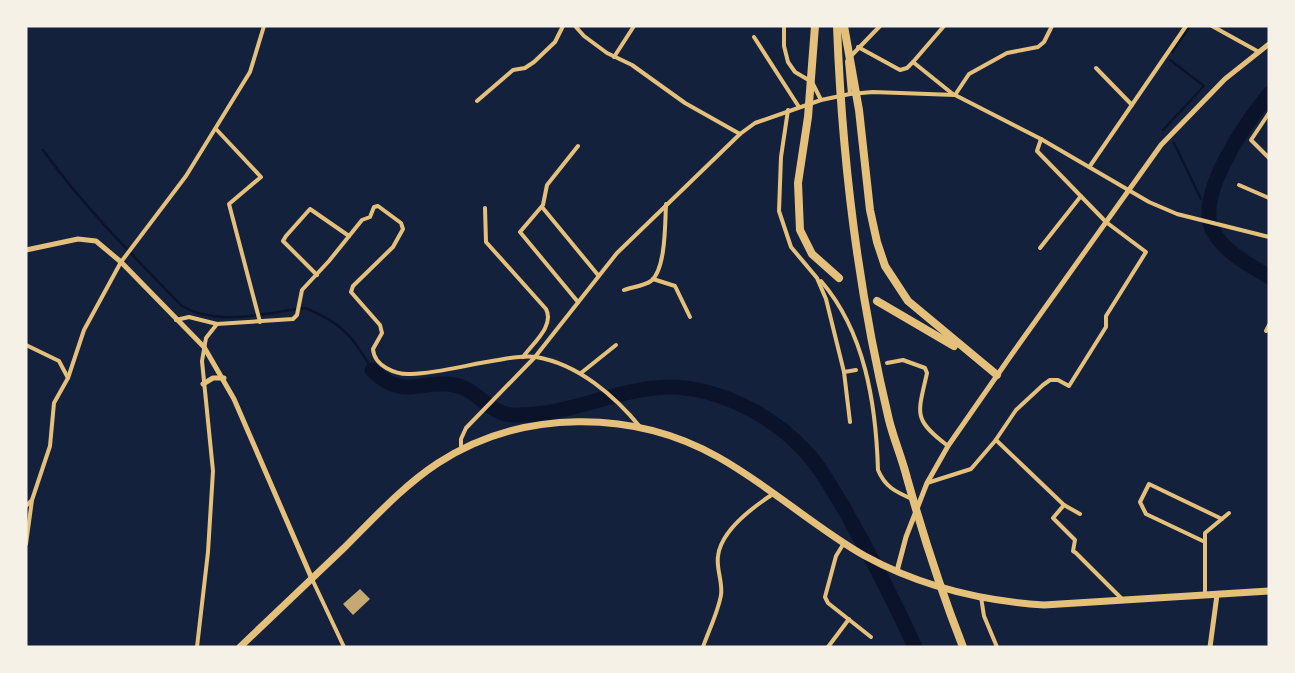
<svg xmlns="http://www.w3.org/2000/svg" width="1295" height="673" font-family="'Roboto Serif',serif">
<style>
.lines{fill:none;stroke-linecap:round;stroke-linejoin:round}
.stream{stroke:#0b132b;stroke-width:2.5}
.river{stroke:#0b132b;stroke-width:15}
.building{fill:#c6a872}
.minor{stroke:#e5c07b;stroke-width:4}
.tertiary{stroke:#e5c07b;stroke-width:5}
.trunk{stroke:#e5c07b;stroke-width:7}
.motorway{stroke:#e5c07b;stroke-width:8}
</style>
<rect width="100%" height="100%" fill="#14213d"/>
<g class="lines">
<g class="stream">
<path d="M 1172,52 L 1190,26"/>
<path d="M 1163,130 L 1204,86 L 1170,60"/>
<path d="M 1174,143 L 1201,199"/>
<path d="M 43,150 C 84,207 133,256 182,306 C 218,327 265,313 305,308 C 341,322 354,337 372,370"/>
<path d="M 1207,210 L 1209,214"/>
</g>
<g class="river">
<path d="M 1269,94 C 1247,122 1194,195 1213,231 C 1224,252 1250,265 1269,277"/>
<path d="M 372,370 C 404,401 419,379 454,385 C 477,388 488,414 513,415 C 567,417 616,388 669,387 C 718,387 774,416 806,452 C 822,469 834,492 846,512 C 871,556 894,601 915,647"/>
</g>
</g>
<path class="building" d="M 360,589 L 370,599 L 353,615 L 343,604 Z"/>
<g class="lines">
<g class="minor">
<path d="M 575,26 L 584,36 L 607,53 L 632,65 L 685,103 L 740,134"/>
<path d="M 784,26 L 784,46 L 788,62 L 795,72 L 812,82 L 821,100"/>
<path d="M 944,26 L 913,62 L 954,95"/>
<path d="M 1212,26 L 1259,52"/>
<path d="M 754,37 L 799,107"/>
<path d="M 858,47 L 900,70 L 907,68 L 913,62"/>
<path d="M 851,56 L 880,26"/>
<path d="M 614,57 L 634,26"/>
<path d="M 847,61 L 850,94"/>
<path d="M 1096,68 L 1132,105"/>
<path d="M 955,95 L 969,74 L 1007,53 L 1038,47 L 1044,42 L 1052,26"/>
<path d="M 477,101 L 513,70 L 525,68 L 534,62 L 555,42 L 563,26"/>
<path d="M 788,110 L 781,157 L 779,211 L 791,247 L 817,278 L 826,299 L 844,372 L 850,422"/>
<path d="M 1269,113 L 1251,140 L 1269,158"/>
<path d="M 216,129 L 261,177 L 229,204 L 260,322"/>
<path d="M 578,146 L 547,185 L 543,205 L 520,232 L 578,302"/>
<path d="M 1090,166 L 1186,26"/>
<path d="M 1239,185 L 1269,198"/>
<path d="M 542,207 L 598,275"/>
<path d="M 485,208 L 486,242 L 546,309 C 555,326 532,344 523,357"/>
<path d="M 1040,248 L 1081,196"/>
<path d="M 317,275 L 283,241 L 286,236 L 310,209 L 349,236"/>
<path d="M 653,279 L 675,286 L 690,317"/>
<path d="M 821,281 C 865,332 876,404 878,470 C 885,487 896,492 912,499"/>
<path d="M 624,290 C 632,287 644,286 651,281 C 666,269 665,223 666,204"/>
<path d="M 176,320 L 189,317 L 217,324 L 293,319 L 297,315 L 302,290 L 329,261 L 362,220 L 370,217 L 374,207 L 378,206 L 401,223 L 403,229 L 393,247 L 353,286 L 351,292 L 380,325 L 382,333 L 373,349 C 374,366 396,375 411,374 C 440,373 470,364 498,360 C 510,358 524,355 536,357 C 578,364 615,396 641,428"/>
<path d="M 1266,331 L 1269,325"/>
<path d="M 26,345 L 59,361 L 68,378"/>
<path d="M 887,363 L 903,360 L 925,368 L 927,373 C 918,414 912,419 948,446"/>
<path d="M 844,372 L 856,370"/>
<path d="M 581,373 L 616,345"/>
<path d="M 996,440 L 1064,505 L 1053,518 L 1075,540 L 1073,551 L 1076,553 L 1123,600"/>
<path d="M 461,449 L 461,439 L 466,428 L 535,357 L 617,253 L 740,134 L 755,123 L 821,100 L 850,94 L 873,92 L 955,95 L 1041,139 L 1149,202 L 1177,214 L 1269,237"/>
<path d="M 927,483 L 971,469 L 995,441 L 1016,410 L 1043,385 L 1050,380 L 1058,380 L 1069,386 L 1106,327 L 1106,316 L 1146,252 L 1106,222 L 1037,151 L 1041,139"/>
<path d="M 1064,505 L 1080,514"/>
<path d="M 26,506 L 32,500"/>
<path d="M 1205,542 L 1146,514 L 1140,502 L 1149,484 L 1222,519"/>
<path d="M 844,543 L 836,556 L 825,597 L 828,603 L 871,637"/>
<path d="M 26,544 L 32,500 L 50,446 L 54,403 L 68,378 L 84,330 L 121,262 L 186,176 L 250,72 L 264,26"/>
<path d="M 312,579 L 344,647"/>
<path d="M 1205,596 L 1205,533 L 1229,513"/>
<path d="M 981,597 L 984,616 L 997,647"/>
<path d="M 197,647 L 208,552 L 213,471 L 202,361 L 206,338 L 217,324"/>
<path d="M 703,647 C 709,630 718,612 721,595 C 723,582 716,569 718,556 C 721,531 753,507 773,494"/>
<path d="M 828,647 L 849,619"/>
</g>
<g class="tertiary">
<path d="M 26,250 L 78,239 L 96,241 L 121,262 L 204,347 L 234,399 L 312,579"/>
<path d="M 203,384 L 213,378 L 224,378"/>
<path d="M 897,571 L 906,537 L 927,483 L 948,446 L 1012,354 L 1161,145 L 1225,79 L 1269,44"/>
<path d="M 1210,647 L 1217,595"/>
</g>
<path class="trunk" d="M 240,647 C 275,614 310,580 345,547 C 375,517 403,486 438,463 C 521,409 633,409 718,457 C 770,486 814,527 865,556 C 920,586 982,601 1044,605 L 1269,591"/>
<g class="motorway">
<path d="M 815,26 L 808,117 L 798,183 L 800,230 L 812,254 L 839,278"/>
<path d="M 837,26 C 842,159 858,291 889,420 C 894,440 902,458 907,478 C 923,535 941,591 963,647"/>
<path d="M 844,26 L 859,110 L 870,210 L 877,242 L 885,266 L 908,301 L 997,375"/>
<path d="M 877,301 L 954,346"/>
</g>
</g>
<rect width="1295" height="673" fill="none" stroke="#f6f1e7" stroke-width="55"/>
</svg>
